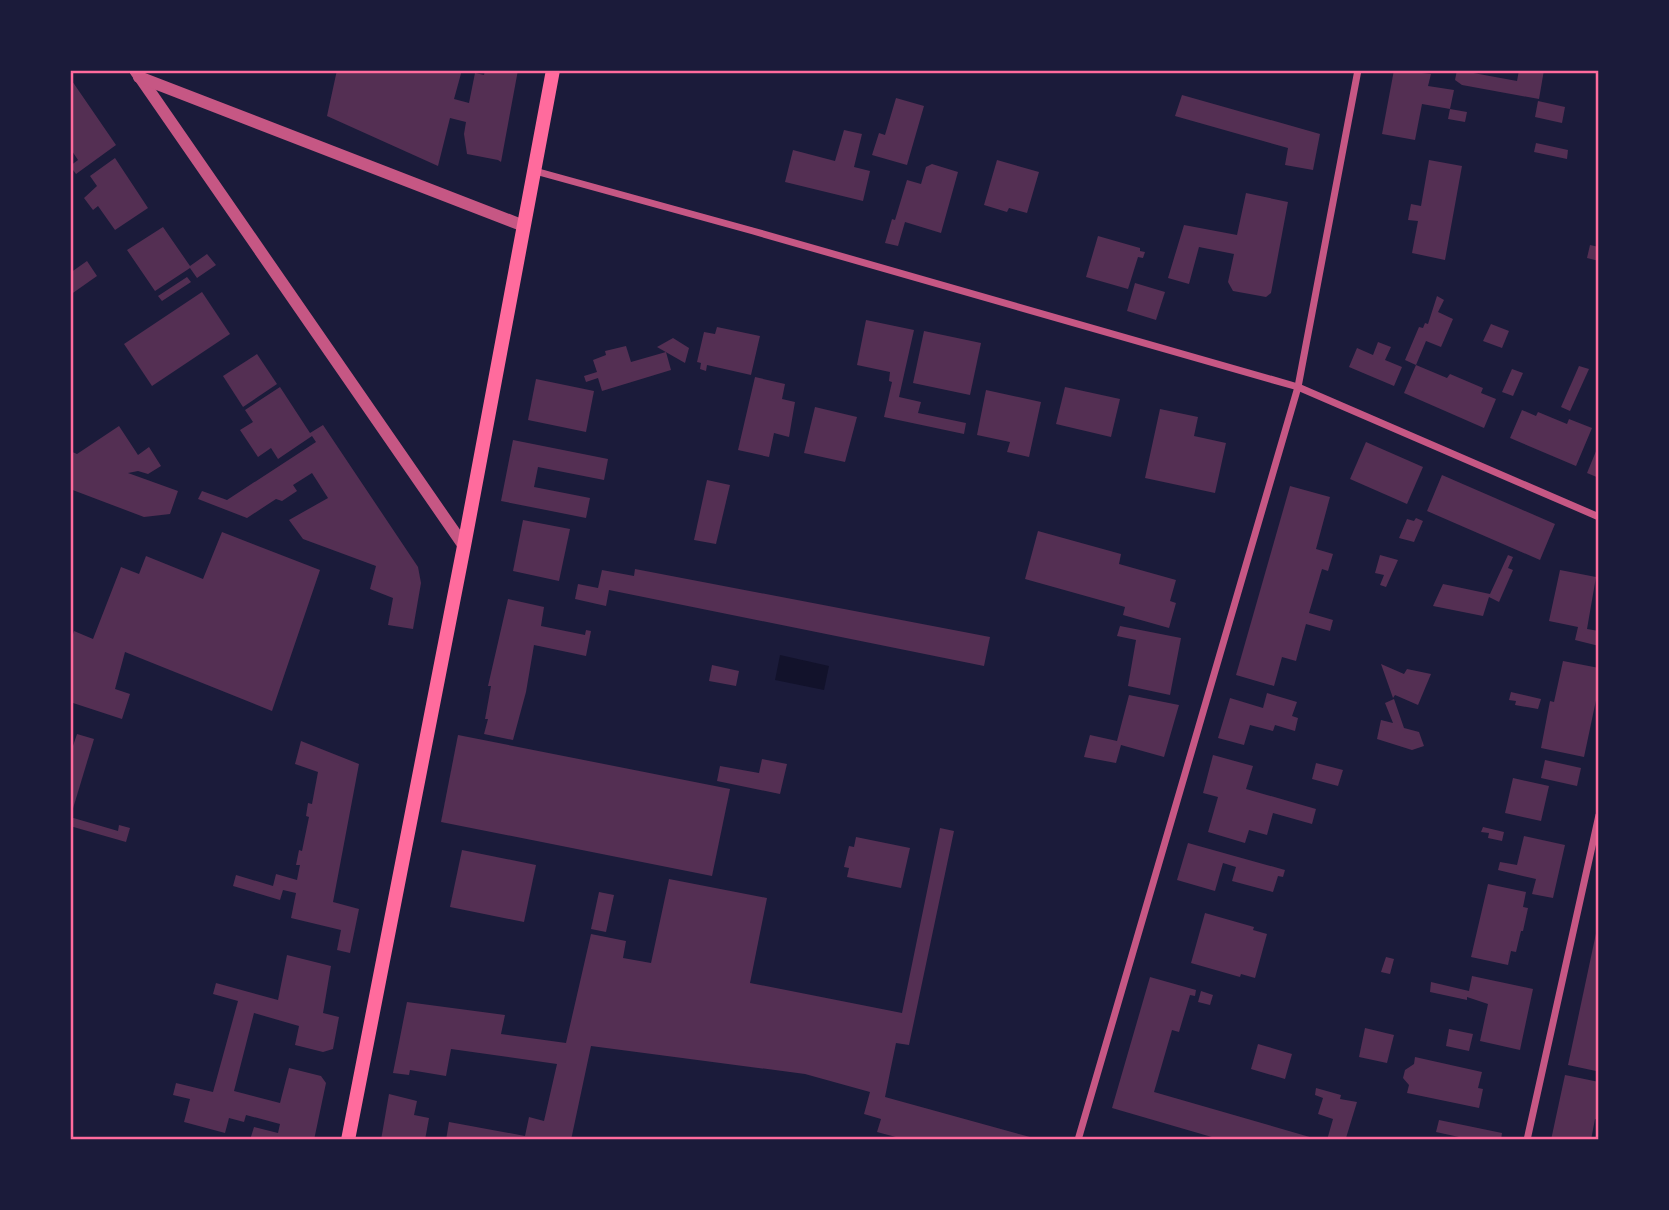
<svg xmlns="http://www.w3.org/2000/svg" width="1669" height="1210" font-family="'Work Sans',sans-serif">
<style>
.water{fill:#12122b}
.building{fill:#542f53}
.lines{fill:none;stroke-linecap:round;stroke-linejoin:round}
.minor{stroke:#c65784;stroke-width:7}
.tertiary{stroke:#c65784;stroke-width:12}
.secondary{stroke:#ff6b9d;stroke-width:14}
.neatline{fill:none;stroke:#ff6b9d;stroke-width:2.5}
</style>
<rect width="100%" height="100%" fill="#1b1b3a"/>
<path class="water" d="M 780,655 L 829,666 L 824,690 L 775,680 Z"/>
<g class="building">
<path d="M 337,70 L 346,72 L 347,70 L 462,70 L 454,99 L 469,103 L 475,73 L 484,75 L 485,70 L 518,70 L 501,162 L 498,160 L 467,154 L 464,134 L 466,122 L 450,118 L 438,166 L 327,116 Z"/>
<path d="M 1394,70 L 1431,74 L 1428,86 L 1454,90 L 1450,109 L 1422,104 L 1415,140 L 1382,134 Z"/>
<path d="M 1457,70 L 1517,81 L 1519,70 L 1544,70 L 1539,99 L 1462,85 L 1455,80 Z"/>
<path d="M 70,78 L 116,145 L 76,174 L 70,166 L 78,160 L 70,148 Z"/>
<path d="M 1182,95 L 1320,134 L 1313,170 L 1285,165 L 1288,148 L 1175,116 Z"/>
<path d="M 896,98 L 924,106 L 907,165 L 872,155 L 879,133 L 885,135 Z"/>
<path d="M 1538,101 L 1565,107 L 1562,123 L 1535,117 Z"/>
<path d="M 1450,109 L 1467,112 L 1465,122 L 1448,119 Z"/>
<path d="M 844,130 L 862,134 L 854,167 L 870,171 L 863,201 L 785,182 L 793,150 L 835,161 Z"/>
<path d="M 1536,143 L 1568,150 L 1567,159 L 1534,152 Z"/>
<path d="M 115,158 L 148,208 L 115,230 L 98,206 L 93,210 L 84,198 L 97,186 L 90,176 Z"/>
<path d="M 997,160 L 1039,172 L 1027,213 L 1009,208 L 1007,212 L 984,205 Z"/>
<path d="M 1429,160 L 1462,166 L 1445,260 L 1412,253 L 1418,221 L 1408,220 L 1411,204 L 1421,206 Z"/>
<path d="M 932,164 L 958,172 L 941,233 L 905,222 L 898,246 L 885,243 L 892,219 L 895,220 L 907,180 L 921,184 L 926,167 Z"/>
<path d="M 1246,193 L 1288,202 L 1271,293 L 1266,297 L 1233,291 L 1228,282 L 1234,254 L 1199,247 L 1189,284 L 1168,278 L 1184,225 L 1237,235 Z"/>
<path d="M 163,227 L 190,266 L 207,254 L 216,265 L 197,278 L 190,268 L 155,291 L 127,250 Z"/>
<path d="M 1098,236 L 1140,248 L 1140,251 L 1145,252 L 1143,258 L 1138,257 L 1128,289 L 1086,277 Z"/>
<path d="M 1590,245 L 1599,247 L 1599,261 L 1587,258 Z"/>
<path d="M 87,261 L 97,276 L 70,295 L 70,273 Z"/>
<path d="M 187,277 L 191,282 L 162,301 L 158,296 Z"/>
<path d="M 1135,283 L 1165,292 L 1156,320 L 1127,311 Z"/>
<path d="M 202,292 L 230,334 L 152,386 L 124,344 Z"/>
<path d="M 1437,296 L 1444,300 L 1438,312 L 1453,319 L 1441,347 L 1426,341 L 1416,365 L 1405,360 L 1419,327 L 1423,328 L 1425,323 L 1428,324 Z"/>
<path d="M 866,320 L 914,330 L 899,397 L 921,402 L 918,413 L 966,423 L 964,434 L 884,417 L 892,382 L 889,381 L 890,372 L 857,365 Z"/>
<path d="M 1491,324 L 1509,331 L 1502,348 L 1483,341 Z"/>
<path d="M 717,327 L 760,336 L 751,375 L 707,365 L 706,371 L 700,369 L 701,363 L 697,362 L 704,332 L 715,334 Z"/>
<path d="M 924,331 L 981,343 L 970,395 L 913,383 Z"/>
<path d="M 673,338 L 689,348 L 685,363 L 657,347 Z"/>
<path d="M 1378,342 L 1391,347 L 1385,360 L 1402,367 L 1394,386 L 1349,367 L 1357,348 L 1373,355 Z"/>
<path d="M 626,346 L 631,362 L 666,352 L 671,370 L 602,391 L 598,378 L 586,382 L 584,376 L 597,372 L 593,360 L 606,355 L 605,351 Z"/>
<path d="M 257,354 L 277,384 L 243,407 L 223,376 Z"/>
<path d="M 1416,365 L 1447,378 L 1450,374 L 1483,388 L 1481,393 L 1496,399 L 1484,428 L 1404,393 Z"/>
<path d="M 1579,366 L 1589,369 L 1570,411 L 1561,407 Z"/>
<path d="M 1512,369 L 1523,373 L 1513,396 L 1502,392 Z"/>
<path d="M 755,377 L 785,384 L 782,399 L 795,402 L 789,437 L 774,433 L 769,457 L 738,450 Z"/>
<path d="M 536,379 L 594,391 L 586,432 L 528,420 Z"/>
<path d="M 280,387 L 310,433 L 323,425 L 418,567 L 421,583 L 413,629 L 388,625 L 393,598 L 370,589 L 376,566 L 303,539 L 289,520 L 328,498 L 312,473 L 293,485 L 297,491 L 282,501 L 276,499 L 247,518 L 198,499 L 202,491 L 227,500 L 316,442 L 312,436 L 278,459 L 271,448 L 258,457 L 240,430 L 253,422 L 245,410 Z"/>
<path d="M 1065,387 L 1120,399 L 1111,437 L 1056,424 Z"/>
<path d="M 986,390 L 1041,402 L 1029,457 L 1007,452 L 1010,442 L 977,435 Z"/>
<path d="M 815,407 L 857,417 L 845,462 L 804,453 Z"/>
<path d="M 1160,409 L 1198,417 L 1194,436 L 1226,443 L 1215,493 L 1145,478 Z"/>
<path d="M 1522,410 L 1536,416 L 1538,412 L 1567,424 L 1569,419 L 1592,428 L 1576,466 L 1510,438 Z"/>
<path d="M 119,426 L 138,455 L 149,447 L 161,466 L 148,474 L 138,471 L 128,473 L 178,491 L 170,514 L 144,517 L 70,489 L 70,451 L 77,454 Z"/>
<path d="M 513,440 L 608,459 L 604,480 L 538,467 L 534,487 L 590,498 L 586,518 L 501,501 Z"/>
<path d="M 1366,442 L 1423,467 L 1407,504 L 1350,479 Z"/>
<path d="M 1599,444 L 1599,478 L 1587,473 Z"/>
<path d="M 1442,475 L 1555,524 L 1540,560 L 1427,511 Z"/>
<path d="M 707,480 L 730,485 L 716,544 L 694,540 Z"/>
<path d="M 1290,486 L 1330,497 L 1316,549 L 1333,554 L 1328,571 L 1322,569 L 1309,613 L 1333,620 L 1330,631 L 1306,624 L 1296,661 L 1282,657 L 1274,686 L 1236,675 Z"/>
<path d="M 1416,518 L 1423,521 L 1414,542 L 1399,538 L 1407,519 L 1414,521 Z"/>
<path d="M 523,520 L 570,529 L 559,581 L 513,571 Z"/>
<path d="M 1038,531 L 1121,554 L 1119,564 L 1176,580 L 1170,601 L 1176,603 L 1169,628 L 1123,615 L 1125,607 L 1025,579 Z"/>
<path d="M 222,532 L 320,570 L 272,711 L 125,652 L 115,689 L 130,694 L 122,719 L 70,702 L 70,644 L 74,631 L 93,639 L 121,567 L 139,574 L 146,556 L 203,579 Z"/>
<path d="M 1380,555 L 1398,560 L 1386,587 L 1380,585 L 1384,575 L 1375,573 Z"/>
<path d="M 1508,555 L 1513,557 L 1508,568 L 1513,570 L 1499,602 L 1489,597 L 1483,616 L 1433,606 L 1443,584 L 1490,594 Z"/>
<path d="M 635,569 L 990,637 L 984,666 L 609,590 L 606,606 L 575,599 L 578,584 L 598,588 L 602,570 L 634,576 Z"/>
<path d="M 1560,570 L 1596,577 L 1587,629 L 1599,631 L 1599,646 L 1575,640 L 1578,627 L 1549,621 Z"/>
<path d="M 508,599 L 544,607 L 541,626 L 585,635 L 586,630 L 591,631 L 586,656 L 534,645 L 526,692 L 513,740 L 484,734 L 488,719 L 485,719 L 491,686 L 488,686 Z"/>
<path d="M 1120,626 L 1181,638 L 1170,695 L 1128,686 L 1136,640 L 1117,636 Z"/>
<path d="M 1563,661 L 1599,668 L 1599,686 L 1584,757 L 1541,748 L 1550,701 L 1554,702 Z"/>
<path d="M 1381,664 L 1404,674 L 1407,669 L 1431,674 L 1418,705 L 1395,695 L 1393,698 Z"/>
<path d="M 712,665 L 739,671 L 736,686 L 709,681 Z"/>
<path d="M 1511,692 L 1541,699 L 1538,709 L 1515,705 L 1516,701 L 1509,700 Z"/>
<path d="M 1267,693 L 1297,702 L 1292,716 L 1298,718 L 1295,731 L 1275,725 L 1273,731 L 1250,725 L 1244,745 L 1218,738 L 1230,698 L 1263,708 Z"/>
<path d="M 1129,695 L 1179,705 L 1164,757 L 1121,745 L 1116,763 L 1084,757 L 1090,735 L 1117,741 Z"/>
<path d="M 1394,699 L 1404,728 L 1419,732 L 1424,746 L 1412,750 L 1377,739 L 1381,720 L 1393,723 L 1385,703 Z"/>
<path d="M 77,734 L 94,739 L 71,815 L 70,755 Z"/>
<path d="M 458,735 L 730,789 L 712,876 L 441,822 Z"/>
<path d="M 301,741 L 359,764 L 333,902 L 359,909 L 350,953 L 337,950 L 341,930 L 291,918 L 296,893 L 283,890 L 280,900 L 233,886 L 236,875 L 273,886 L 276,874 L 297,880 L 300,865 L 296,865 L 299,850 L 302,851 L 309,817 L 306,816 L 308,803 L 312,804 L 318,772 L 295,764 Z"/>
<path d="M 1213,755 L 1253,766 L 1246,789 L 1316,809 L 1312,824 L 1273,813 L 1267,835 L 1249,830 L 1245,843 L 1208,832 L 1218,797 L 1203,793 Z"/>
<path d="M 762,759 L 787,764 L 780,794 L 717,781 L 720,766 L 759,773 Z"/>
<path d="M 1545,760 L 1581,768 L 1577,786 L 1541,778 Z"/>
<path d="M 1316,763 L 1343,770 L 1338,786 L 1312,779 Z"/>
<path d="M 1513,778 L 1549,786 L 1541,821 L 1505,813 Z"/>
<path d="M 70,817 L 118,831 L 119,825 L 130,828 L 126,842 L 70,826 Z"/>
<path d="M 1483,827 L 1504,832 L 1502,841 L 1488,838 L 1489,833 L 1481,832 Z"/>
<path d="M 940,828 L 954,831 L 909,1045 L 896,1043 L 885,1097 L 1030,1137 L 1029,1140 L 907,1140 L 877,1132 L 881,1119 L 864,1114 L 870,1092 L 805,1074 L 591,1046 L 571,1140 L 446,1140 L 449,1122 L 525,1136 L 529,1117 L 544,1121 L 557,1064 L 451,1049 L 446,1076 L 410,1070 L 409,1075 L 393,1073 L 407,1002 L 505,1015 L 501,1034 L 566,1043 L 591,934 L 626,941 L 623,958 L 651,963 L 669,879 L 767,898 L 750,983 L 902,1013 Z"/>
<path d="M 1524,836 L 1565,845 L 1553,898 L 1532,894 L 1536,879 L 1498,870 L 1500,862 L 1517,865 Z"/>
<path d="M 856,837 L 910,848 L 901,888 L 847,877 L 849,868 L 844,867 L 849,846 L 854,847 Z"/>
<path d="M 1188,843 L 1285,870 L 1283,877 L 1278,876 L 1273,892 L 1232,881 L 1236,867 L 1223,863 L 1215,891 L 1177,880 Z"/>
<path d="M 462,850 L 536,865 L 524,922 L 450,907 Z"/>
<path d="M 1488,884 L 1526,892 L 1523,907 L 1528,908 L 1523,931 L 1521,931 L 1516,952 L 1511,951 L 1508,965 L 1471,957 Z"/>
<path d="M 599,892 L 614,895 L 606,932 L 591,929 Z"/>
<path d="M 1205,913 L 1254,927 L 1253,930 L 1267,934 L 1255,978 L 1241,974 L 1240,977 L 1191,963 Z"/>
<path d="M 1598,924 L 1599,1059 L 1596,1071 L 1568,1065 Z"/>
<path d="M 287,955 L 331,966 L 323,1013 L 339,1017 L 333,1049 L 323,1052 L 295,1045 L 299,1026 L 254,1013 L 234,1091 L 280,1103 L 289,1068 L 321,1076 L 326,1083 L 314,1140 L 250,1140 L 254,1127 L 278,1133 L 280,1124 L 246,1115 L 244,1122 L 229,1118 L 225,1133 L 184,1122 L 190,1099 L 173,1095 L 176,1083 L 213,1092 L 238,1001 L 213,994 L 216,983 L 278,1000 Z"/>
<path d="M 1386,957 L 1394,959 L 1390,974 L 1381,972 Z"/>
<path d="M 1472,976 L 1533,989 L 1520,1050 L 1480,1041 L 1488,1004 L 1467,997 L 1467,1000 L 1430,992 L 1431,982 L 1469,991 Z"/>
<path d="M 1150,977 L 1196,990 L 1195,996 L 1190,995 L 1179,1032 L 1172,1030 L 1154,1092 L 1320,1140 L 1222,1140 L 1112,1108 Z"/>
<path d="M 1201,991 L 1213,995 L 1210,1005 L 1198,1002 Z"/>
<path d="M 1365,1028 L 1394,1035 L 1387,1063 L 1359,1057 Z"/>
<path d="M 1449,1029 L 1473,1034 L 1469,1051 L 1446,1046 Z"/>
<path d="M 1258,1044 L 1292,1054 L 1285,1079 L 1251,1069 Z"/>
<path d="M 1415,1057 L 1482,1072 L 1478,1088 L 1483,1089 L 1479,1108 L 1407,1093 L 1409,1085 L 1403,1078 L 1405,1070 L 1414,1064 Z"/>
<path d="M 1565,1075 L 1599,1082 L 1599,1120 L 1595,1119 L 1591,1140 L 1551,1140 Z"/>
<path d="M 1316,1088 L 1341,1095 L 1340,1099 L 1357,1102 L 1346,1138 L 1327,1140 L 1333,1119 L 1318,1114 L 1323,1098 L 1315,1095 Z"/>
<path d="M 389,1094 L 417,1101 L 414,1115 L 429,1118 L 425,1140 L 381,1140 Z"/>
<path d="M 1439,1120 L 1502,1133 L 1501,1140 L 1459,1140 L 1459,1137 L 1436,1132 Z"/>
</g>
<g class="lines">
<g class="minor">
<path d="M 535,171 L 753,231 L 1298,387 L 1599,517"/>
<path d="M 1078,1140 L 1298,387 L 1358,70"/>
<path d="M 1527,1140 L 1599,815"/>
</g>
<g class="tertiary">
<path d="M 135,70 L 464,546"/>
<path d="M 139,77 L 524,226"/>
</g>
<path class="secondary" d="M 348,1140 L 464,546 L 553,70"/>
</g>
<rect width="1669" height="1210" fill="none" stroke="#1b1b3a" stroke-width="144"/>
<rect x="72" y="72" width="1525" height="1066" class="neatline"/>
</svg>
